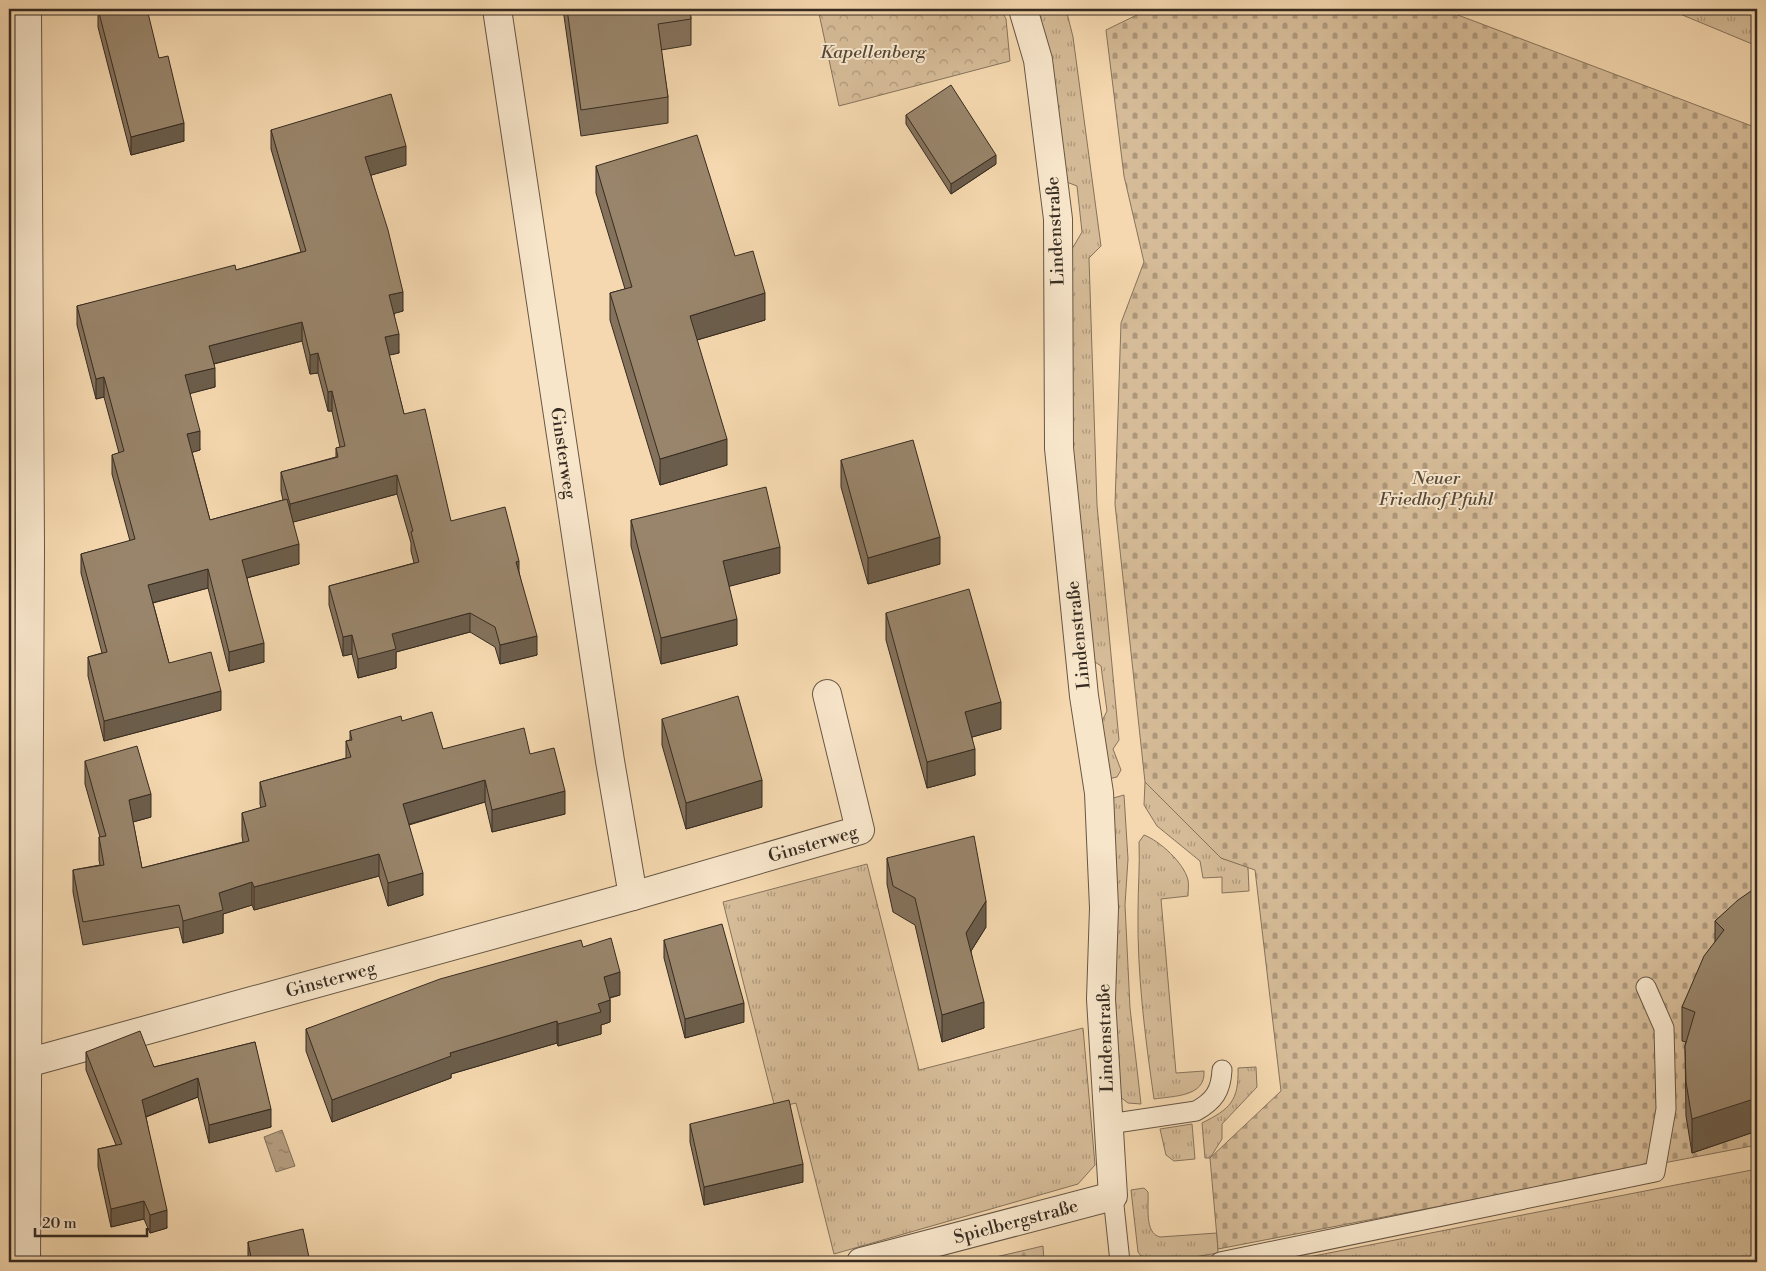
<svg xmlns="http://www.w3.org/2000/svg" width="1766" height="1271" font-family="'Libre Bodoni',serif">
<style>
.grass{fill:url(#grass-tufts);stroke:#86735c}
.forest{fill:url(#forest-firs);stroke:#86735c}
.cemetery{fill:url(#cemetery-stones);stroke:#86735c}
.park{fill:url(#park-crowns);stroke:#86735c}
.water{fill:url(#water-ripples);stroke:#826f59}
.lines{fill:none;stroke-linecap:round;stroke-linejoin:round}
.service-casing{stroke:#665644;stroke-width:21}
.minor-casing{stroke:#665644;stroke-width:30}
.service{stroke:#f8e6cb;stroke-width:19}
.minor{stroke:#f8e6cb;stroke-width:28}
.wall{fill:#84725c;stroke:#362b21;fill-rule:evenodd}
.shaded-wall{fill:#6b5d4b;stroke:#362b21}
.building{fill:#99856b;stroke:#362b21}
.labels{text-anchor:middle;stroke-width:4;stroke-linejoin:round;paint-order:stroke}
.park-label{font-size:18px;font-style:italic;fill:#564839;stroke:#f8e6cb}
.street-label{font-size:18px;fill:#362b21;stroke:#f8e6cb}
</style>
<defs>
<pattern id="grass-tufts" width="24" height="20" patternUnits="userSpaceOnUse" patternTransform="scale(1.25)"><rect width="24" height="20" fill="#d5bb97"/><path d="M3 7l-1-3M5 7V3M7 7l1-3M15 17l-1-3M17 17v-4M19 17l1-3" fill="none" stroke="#ae987b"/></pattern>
<pattern id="forest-firs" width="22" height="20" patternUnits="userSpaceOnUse" patternTransform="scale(1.25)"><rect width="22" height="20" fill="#d5bb97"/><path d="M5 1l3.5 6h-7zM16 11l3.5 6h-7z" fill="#ae987b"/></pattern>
<pattern id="cemetery-stones" width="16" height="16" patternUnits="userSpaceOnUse" patternTransform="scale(1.25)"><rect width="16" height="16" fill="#d5bb97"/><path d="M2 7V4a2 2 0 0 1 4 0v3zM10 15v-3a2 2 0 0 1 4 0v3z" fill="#ae987b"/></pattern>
<pattern id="park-crowns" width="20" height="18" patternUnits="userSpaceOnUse" patternTransform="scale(1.25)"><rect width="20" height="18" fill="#d5bb97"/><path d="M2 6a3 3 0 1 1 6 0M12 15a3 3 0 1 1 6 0" fill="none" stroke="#ae987b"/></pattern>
<pattern id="water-ripples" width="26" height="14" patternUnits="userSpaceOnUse" patternTransform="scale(1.25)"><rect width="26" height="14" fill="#b49d7f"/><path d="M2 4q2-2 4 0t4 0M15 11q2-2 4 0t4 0" fill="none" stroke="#938068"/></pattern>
</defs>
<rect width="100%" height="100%" fill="#f5d8af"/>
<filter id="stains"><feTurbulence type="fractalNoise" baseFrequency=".004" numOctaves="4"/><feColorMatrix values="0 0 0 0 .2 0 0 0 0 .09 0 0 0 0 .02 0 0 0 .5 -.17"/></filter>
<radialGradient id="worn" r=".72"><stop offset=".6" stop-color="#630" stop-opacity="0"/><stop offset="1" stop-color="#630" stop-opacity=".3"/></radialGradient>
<g class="grass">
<path d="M 1038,9 L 1066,9 L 1073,37 L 1101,246 L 1089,258 L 1097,505 L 1119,740 L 1113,749 L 1121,770 L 1117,777 L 1108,779 L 1100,725 L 1107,711 L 1101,666 L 1089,658 L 1071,428 L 1072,249 L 1082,232 L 1077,186 L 1064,181 L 1053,70 Z"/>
<path d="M 1668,9 L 1736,9 L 1757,17 L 1757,46 Z"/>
<path d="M 1145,782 L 1221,858 L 1248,867 L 1249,891 L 1222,893 L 1222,877 L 1203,878 L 1200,861 L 1157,826 L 1144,805 Z"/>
<path d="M 1124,795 L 1128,859 L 1125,905 L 1130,1008 L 1141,1104 L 1128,1103 L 1119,1096 L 1112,1010 L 1110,799 Z"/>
<path d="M 1144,835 C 1160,841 1184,863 1188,880 C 1189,885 1188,891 1188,896 L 1161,899 L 1176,1073 L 1204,1071 C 1206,1097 1173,1096 1154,1099 C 1145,1037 1137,973 1138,911 C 1138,888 1140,865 1139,842 Z"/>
<path d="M 867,864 L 919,1070 L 1083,1028 L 1095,1165 L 1078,1184 L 834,1254 L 796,1103 L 775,1108 L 723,902 Z"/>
<path d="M 1256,1067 L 1257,1087 L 1222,1124 L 1222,1139 L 1210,1158 L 1205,1158 L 1202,1123 C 1230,1109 1239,1101 1238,1068 Z"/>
<path d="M 1192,1124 L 1195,1159 L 1174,1161 L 1166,1155 L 1160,1129 Z"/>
<path d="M 1757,1169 L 1757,1262 L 1283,1262 Z"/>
<path d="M 1144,1188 L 1148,1192 C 1149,1206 1144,1233 1160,1237 L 1217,1233 L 1218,1253 L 1165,1262 L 1144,1260 L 1138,1252 L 1131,1190 Z"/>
</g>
<path class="forest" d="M 1043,1246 L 1044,1262 L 974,1262 Z"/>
<path class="cemetery" d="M 1149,9 L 1442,9 L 1757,128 L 1757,1145 L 1218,1249 L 1210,1158 L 1281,1091 L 1255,870 L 1221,858 L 1145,782 L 1115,504 L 1121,323 L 1144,262 L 1124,176 L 1106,30 Z"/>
<path class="park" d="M 818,9 L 1001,9 L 1006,19 L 1010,61 L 839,106 Z"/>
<path class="water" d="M 282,1130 L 295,1166 L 276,1172 L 264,1137 Z"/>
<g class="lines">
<defs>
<g id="service">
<path d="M 1109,1124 L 1196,1111 C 1214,1101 1221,1091 1222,1070"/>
<path d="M 1113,1196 L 1120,1262"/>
<path d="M 1220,1262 L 1655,1172 L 1666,1109 L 1664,1028 L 1646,987"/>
</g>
<g id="minor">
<path id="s1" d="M 497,9 L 610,761 L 633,896"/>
<path id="s2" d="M 27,1063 L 633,896 L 860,830 L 827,694"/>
<path d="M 26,1262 L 30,549 L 27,9"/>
<path id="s3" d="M 861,1262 L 1113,1196 L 1101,999 L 1104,908 L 1099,793 L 1084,696 L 1059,448 L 1058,219 L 1038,60 L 1023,9"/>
</g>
</defs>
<use href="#service" class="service-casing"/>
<use href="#minor" class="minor-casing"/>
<use href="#service" class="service"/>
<use href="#minor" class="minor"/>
</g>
<g class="wall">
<path d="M 98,9 L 159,58 L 184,141 L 131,155 L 98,27 Z"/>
<path d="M 563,9 L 690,9 L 691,19 L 691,45 L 661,50 L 668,97 L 668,123 L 581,136 Z"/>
<path d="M 906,115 L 996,164 L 951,194 L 906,124 Z"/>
<path d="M 271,130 L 406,165 L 371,175 L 403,311 L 394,313 L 399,353 L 389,355 L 404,414 L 451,521 L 519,572 L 537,655 L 500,664 L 495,647 L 470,632 L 396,652 L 396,668 L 358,678 L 352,654 L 343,656 L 329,605 L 329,586 L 414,563 L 411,551 L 411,543 L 397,494 L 293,522 L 299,564 L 247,578 L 264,662 L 229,671 L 208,588 L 153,603 L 169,663 L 221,710 L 104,741 L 88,676 L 88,657 L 102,653 L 81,573 L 81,554 L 130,541 L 112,474 L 112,455 L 119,453 L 104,397 L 96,399 L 77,325 L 77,306 L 236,270 L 301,252 L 271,149 ZM 302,341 L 310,374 L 318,373 L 328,411 L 332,411 L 340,447 L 336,448 L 336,457 L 281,472 L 281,491 L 283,500 L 210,520 L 192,452 L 200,450 L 190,393 L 215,387 L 214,364 Z"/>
<path d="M 596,166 L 735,256 L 765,320 L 697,340 L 727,465 L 660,485 L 610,320 L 610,293 L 625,289 L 596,193 Z"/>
<path d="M 841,460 L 940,564 L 868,584 L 841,487 Z"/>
<path d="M 631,520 L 780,573 L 729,586 L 737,645 L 661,664 L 631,546 Z"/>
<path d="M 886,613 L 1001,729 L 972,737 L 975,775 L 927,788 L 886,640 Z"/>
<path d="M 662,719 L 762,807 L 686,829 L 662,745 Z"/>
<path d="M 402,721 L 443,749 L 530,754 L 565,814 L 492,832 L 485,802 L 409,825 L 423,895 L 388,906 L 379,876 L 254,910 L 252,905 L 223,914 L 223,933 L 183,943 L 179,927 L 83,945 L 73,892 L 73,870 L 100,865 L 99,860 L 99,837 L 100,837 L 85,784 L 85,761 L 151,817 L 133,822 L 142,868 L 243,842 L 242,836 L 242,813 L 261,808 L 260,804 L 260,782 L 346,758 L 346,741 L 350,740 L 350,731 Z"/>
<path d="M 887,858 L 986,927 L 971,951 L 984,1028 L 942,1042 L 915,925 L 893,912 L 887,884 Z"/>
<path d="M 1757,887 L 1757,1131 L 1692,1153 L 1686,1116 L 1685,1046 L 1686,1042 L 1682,1041 L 1682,1007 L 1715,942 L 1715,921 Z"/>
<path d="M 664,940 L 744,1022 L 685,1038 L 664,958 Z"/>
<path d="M 583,947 L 620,995 L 610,998 L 610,1022 L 601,1025 L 601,1034 L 558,1046 L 557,1043 L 451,1074 L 451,1078 L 332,1122 L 306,1051 L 306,1029 Z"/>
<path d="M 255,1042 L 271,1127 L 209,1143 L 198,1097 L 146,1117 L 167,1228 L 150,1233 L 144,1219 L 111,1227 L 98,1167 L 98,1149 L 116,1145 L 86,1070 L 86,1052 L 154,1067 Z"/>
<path d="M 690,1124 L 803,1182 L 704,1205 L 690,1142 Z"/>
<path d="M 248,1242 L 310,1262 L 248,1262 Z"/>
</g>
<g class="shaded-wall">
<path d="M 184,123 L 184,141 L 131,155 L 131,137 Z"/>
<path d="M 406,146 L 406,165 L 365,177 L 365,157 Z"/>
<path d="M 996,155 L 996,164 L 951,194 L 951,184 Z"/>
<path d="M 403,292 L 403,311 L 389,315 L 389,295 Z"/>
<path d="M 765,293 L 765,320 L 690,342 L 690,316 Z"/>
<path d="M 302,322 L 302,341 L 209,365 L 209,346 Z"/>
<path d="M 399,334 L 399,353 L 385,356 L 385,337 Z"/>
<path d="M 318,353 L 318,373 L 310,374 L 310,355 Z"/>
<path d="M 215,368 L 215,387 L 185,395 L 185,375 Z"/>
<path d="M 104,377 L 104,397 L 96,399 L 96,379 Z"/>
<path d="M 332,391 L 332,411 L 328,411 L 328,392 Z"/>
<path d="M 200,431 L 200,450 L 187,454 L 187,434 Z"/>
<path d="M 727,439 L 727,465 L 660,485 L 660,459 Z"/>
<path d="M 397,475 L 397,494 L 290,523 L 290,504 Z"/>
<path d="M 940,537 L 940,564 L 868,584 L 868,558 Z"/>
<path d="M 299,544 L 299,564 L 242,579 L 242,560 Z"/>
<path d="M 780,547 L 780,573 L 723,588 L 723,561 Z"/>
<path d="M 519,561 L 519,580 L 516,562 Z"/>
<path d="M 208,569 L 208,588 L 148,604 L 148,585 Z"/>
<path d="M 470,613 L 470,632 L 396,652 L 396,668 L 358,678 L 358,659 L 392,634 Z"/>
<path d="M 737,619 L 737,645 L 661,664 L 661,638 Z"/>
<path d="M 352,635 L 352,654 L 343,656 L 343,637 Z"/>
<path d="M 537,636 L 537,655 L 500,664 L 500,645 Z"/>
<path d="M 264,643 L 264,662 L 229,671 L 229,652 Z"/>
<path d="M 221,691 L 221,710 L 104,741 L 104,721 Z"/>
<path d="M 1001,702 L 1001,729 L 965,739 L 965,712 Z"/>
<path d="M 975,749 L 975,775 L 927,788 L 927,762 Z"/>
<path d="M 485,780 L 485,802 L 403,826 L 403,804 Z"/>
<path d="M 762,780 L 762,807 L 686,829 L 686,803 Z"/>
<path d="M 565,791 L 565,814 L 492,832 L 492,810 Z"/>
<path d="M 151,794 L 151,817 L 129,823 L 129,800 Z"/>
<path d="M 379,854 L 379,876 L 254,910 L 254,887 Z"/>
<path d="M 423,873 L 423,895 L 388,906 L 388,883 Z"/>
<path d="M 252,882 L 252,905 L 223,914 L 223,933 L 183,943 L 183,921 L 219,893 Z"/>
<path d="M 986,901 L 986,927 L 966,959 L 966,933 Z"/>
<path d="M 620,972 L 620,995 L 604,999 L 604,977 Z"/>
<path d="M 610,1000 L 610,1022 L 601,1025 L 601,1034 L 558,1046 L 558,1024 L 598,1004 Z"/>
<path d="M 984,1002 L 984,1028 L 942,1042 L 942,1015 Z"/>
<path d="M 744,1003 L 744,1022 L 685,1038 L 685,1019 Z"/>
<path d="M 557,1021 L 557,1043 L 451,1074 L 451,1078 L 332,1122 L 332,1100 L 450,1053 Z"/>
<path d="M 1757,1047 L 1757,1080 L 1755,1098 L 1757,1098 L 1757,1131 L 1692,1153 L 1692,1119 L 1755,1066 Z"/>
<path d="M 198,1078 L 198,1097 L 142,1118 L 142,1100 Z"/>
<path d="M 271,1109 L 271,1127 L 209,1143 L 209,1125 Z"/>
<path d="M 803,1164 L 803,1182 L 704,1205 L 704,1187 Z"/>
<path d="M 144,1201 L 144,1219 L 111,1227 L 111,1209 Z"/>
<path d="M 167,1210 L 167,1228 L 150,1233 L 150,1215 Z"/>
</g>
<g class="building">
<path d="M 98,9 L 147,9 L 159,58 L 168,56 L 184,123 L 131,137 Z"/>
<path d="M 567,9 L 690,9 L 691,19 L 658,24 L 668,97 L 581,110 Z"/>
<path d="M 951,85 L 996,155 L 951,184 L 906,115 Z"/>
<path d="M 391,94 L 406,146 L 365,157 L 388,230 L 403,292 L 389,295 L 399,334 L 385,337 L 404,414 L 425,409 L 451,521 L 505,507 L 519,561 L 516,562 L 537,636 L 500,645 L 495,627 L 470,613 L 392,634 L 396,649 L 358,659 L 352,635 L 343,637 L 329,586 L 419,562 L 411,532 L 413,531 L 397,475 L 290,504 L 281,472 L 338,457 L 336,448 L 345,446 L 332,391 L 328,392 L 318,353 L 310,355 L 302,322 L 209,346 L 215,368 L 185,375 L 200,431 L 187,434 L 210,520 L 287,499 L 299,544 L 242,560 L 264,643 L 229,652 L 208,569 L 148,585 L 169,663 L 211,652 L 221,691 L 104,721 L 88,657 L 107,652 L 81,554 L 135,539 L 112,455 L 124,451 L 104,377 L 96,379 L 77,306 L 235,265 L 236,270 L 306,251 L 271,130 Z"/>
<path d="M 697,135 L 735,256 L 753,251 L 765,293 L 690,316 L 727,439 L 660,459 L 610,293 L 632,287 L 596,166 Z"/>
<path d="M 913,440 L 940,537 L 868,558 L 841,460 Z"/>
<path d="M 766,487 L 780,547 L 723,561 L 737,619 L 661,638 L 631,520 Z"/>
<path d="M 969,589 L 1001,702 L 965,712 L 975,749 L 927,762 L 886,613 Z"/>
<path d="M 738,696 L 762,780 L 686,803 L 662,719 Z"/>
<path d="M 432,712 L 443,749 L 524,728 L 530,754 L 554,748 L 565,791 L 492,810 L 485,780 L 403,804 L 423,873 L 388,883 L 379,854 L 254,887 L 252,882 L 219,893 L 223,910 L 183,921 L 179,905 L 83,922 L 73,870 L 104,865 L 99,837 L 106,836 L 85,761 L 137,746 L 151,794 L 129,800 L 142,868 L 249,841 L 242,813 L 266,806 L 260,782 L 351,757 L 346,741 L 352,740 L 350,731 L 401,716 L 402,721 Z"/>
<path d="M 974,836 L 986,901 L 966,933 L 984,1002 L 942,1015 L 915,898 L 893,886 L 887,858 Z"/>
<path d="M 1757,887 L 1757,1047 L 1755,1066 L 1757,1088 L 1757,1098 L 1692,1119 L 1686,1082 L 1685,1046 L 1695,1012 L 1682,1007 L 1704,956 L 1724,930 L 1715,921 L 1738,900 Z"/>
<path d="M 722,924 L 744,1003 L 685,1019 L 664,940 Z"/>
<path d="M 611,938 L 620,972 L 604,977 L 610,1000 L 598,1004 L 601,1012 L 558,1024 L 557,1021 L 450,1053 L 451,1056 L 332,1100 L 306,1029 L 440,979 L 581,940 L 583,947 Z"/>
<path d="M 140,1031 L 154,1067 L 255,1042 L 271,1109 L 209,1125 L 198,1078 L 142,1100 L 167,1210 L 150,1215 L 144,1201 L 111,1209 L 98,1149 L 122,1144 L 86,1052 Z"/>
<path d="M 789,1100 L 803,1164 L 704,1187 L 690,1124 Z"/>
<path d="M 303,1229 L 310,1262 L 252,1262 L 248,1242 Z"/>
<path d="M 161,1257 L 163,1262 L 139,1262 Z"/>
</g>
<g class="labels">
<g class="park-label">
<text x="873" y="58">Kapellenberg</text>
<text x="1436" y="484">Neuer<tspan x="1436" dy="21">Friedhof Pfuhl</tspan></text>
</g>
<g class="street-label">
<text transform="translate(1055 231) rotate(-93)" y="6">Lindenstraße</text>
<text dy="6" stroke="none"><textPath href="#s1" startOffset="449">Ginsterweg</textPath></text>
<text transform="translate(1078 635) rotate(-96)" y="6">Lindenstraße</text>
<text dy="6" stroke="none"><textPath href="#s2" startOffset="816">Ginsterweg</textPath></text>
<text dy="6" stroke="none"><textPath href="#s2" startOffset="315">Ginsterweg</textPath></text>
<text transform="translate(1105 1038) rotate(-92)" y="6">Lindenstraße</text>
<text dy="6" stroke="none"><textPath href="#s3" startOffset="160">Spielbergstraße</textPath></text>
</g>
</g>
<rect width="1766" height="1271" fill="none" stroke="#f5d8af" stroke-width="30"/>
<rect x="10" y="10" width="1746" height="1251" fill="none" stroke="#362b21" stroke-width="2.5"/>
<rect x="15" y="15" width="1736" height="1241" fill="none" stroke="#362b21"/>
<path d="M35 1228v8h112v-8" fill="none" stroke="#362b21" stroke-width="2.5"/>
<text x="42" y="1228" font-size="15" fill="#362b21" stroke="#f8e6cb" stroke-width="4" paint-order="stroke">20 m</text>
<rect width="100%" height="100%" filter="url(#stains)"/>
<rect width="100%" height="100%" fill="url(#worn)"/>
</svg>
